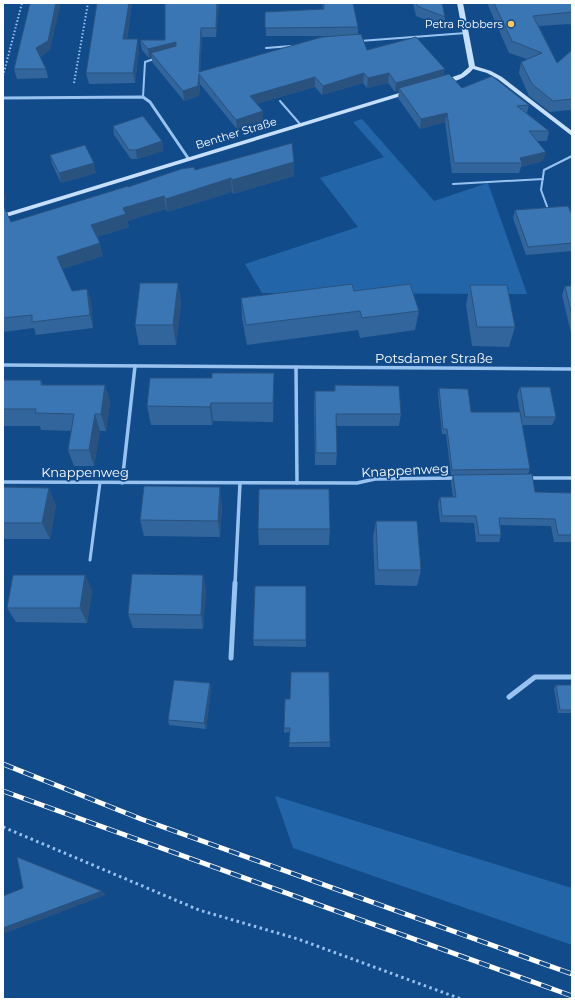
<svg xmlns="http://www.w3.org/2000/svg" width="575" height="1002" font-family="Montserrat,sans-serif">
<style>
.green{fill:#2365a9}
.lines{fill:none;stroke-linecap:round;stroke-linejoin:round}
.path-far1{stroke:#98c3f1;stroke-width:2;stroke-dasharray:1.5 2;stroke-linecap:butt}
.path{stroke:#98c3f1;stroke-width:3;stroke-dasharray:2.5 3.5;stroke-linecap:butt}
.lane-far1{stroke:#98c3f1;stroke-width:2}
.lane{stroke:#98c3f1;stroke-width:3}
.street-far2{stroke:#98c3f1;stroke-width:3}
.street-far1{stroke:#98c3f1;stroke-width:3.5}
.street{stroke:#98c3f1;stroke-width:5}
.secondary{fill:#c6dffc;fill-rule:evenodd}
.rail-casing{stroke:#fff;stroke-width:5}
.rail{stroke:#124b8a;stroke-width:3.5;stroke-dasharray:11;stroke-linecap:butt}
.wall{fill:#32659b}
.shaded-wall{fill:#29527e}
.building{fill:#3a75b4;stroke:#29527e}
.poi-dot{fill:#ffc858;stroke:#124b8a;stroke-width:1.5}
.labels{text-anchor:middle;stroke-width:3.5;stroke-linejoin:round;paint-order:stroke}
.far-poi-label{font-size:11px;fill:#fff;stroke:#124b8a;text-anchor:end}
.far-street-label{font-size:11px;fill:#fff;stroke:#124b8a}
.street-label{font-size:13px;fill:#fff;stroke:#124b8a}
</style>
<rect width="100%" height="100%" fill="#124b8a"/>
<g class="green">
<path d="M 362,119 L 434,201 L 488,183 L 527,294 L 262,293 L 245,264 L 358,227 L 320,178 L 384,157 L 353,122 Z"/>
<path d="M 275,796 L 572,888 L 572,945 L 293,848 Z"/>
</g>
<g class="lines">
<g class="path-far1">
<path d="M 3,76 L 22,3"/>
<path d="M 74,83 L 88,3"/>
</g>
<path class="path" d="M 3,827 L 199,910 L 298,939 L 461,999"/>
<g class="lane-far1">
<path d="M 360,41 L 466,33"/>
<path d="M 266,48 L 291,46"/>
<path d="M 143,97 L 145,62 L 154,59"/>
<path d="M 280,101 L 300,124"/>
<path d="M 453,184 L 543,179"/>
<path d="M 548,209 L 541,190 L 544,170 L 572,156"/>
</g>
<path class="lane" d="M 90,560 L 100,483"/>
<path class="street-far2" d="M 3,98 L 143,97 L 150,102 L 188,158"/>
<g class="street-far1">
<path d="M 3,365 L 572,369"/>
<path d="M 296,367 L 297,483"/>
<path d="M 528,478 L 572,478"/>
<path d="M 3,482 L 357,483 L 375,479 L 458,478"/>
<path d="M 122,483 L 135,366"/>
<path d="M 235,584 L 240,483"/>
</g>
<g class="street">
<path d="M 231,658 L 235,583"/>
<path d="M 509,697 L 535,677 L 572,677"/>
</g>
<g class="secondary">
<path d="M 457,3 L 463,3 L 475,66 L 491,71 L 502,77 L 572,131 L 572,136 L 498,79 L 487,73 L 473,69 C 466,78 452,84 441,83 L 441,81 L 461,74 L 469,67 Z"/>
<path d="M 409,90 L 411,91 L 411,93 L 3,218 L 3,214 Z"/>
</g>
<defs>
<g id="rail">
<path d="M 3,764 L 141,819 L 572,974"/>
<path d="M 3,791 L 572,996"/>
</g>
</defs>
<use href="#rail" class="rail-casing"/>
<use href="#rail" class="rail"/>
</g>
<g class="wall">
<path d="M 132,3 L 127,39 L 139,50 L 135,83 L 89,84 L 86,73 Z"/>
<path d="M 219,3 L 216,37 L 202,37 L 200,72 L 337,36 L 266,36 L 265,12 L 323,9 L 322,3 L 353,3 L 358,27 L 358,34 L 367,50 L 444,75 L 462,88 L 529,105 L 527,113 L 549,131 L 547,141 L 537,141 L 543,161 L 521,167 L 519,173 L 452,173 L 445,122 L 420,129 L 398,98 L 399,91 L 395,92 L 388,83 L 367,88 L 363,83 L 322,95 L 315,87 L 256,104 L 263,111 L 263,121 L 237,129 L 200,84 L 199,96 L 184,101 L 152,62 L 152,58 L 149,58 L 142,50 L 140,40 L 165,40 Z"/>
<path d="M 413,3 L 442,3 L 445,17 L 444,27 L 416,16 Z"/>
<path d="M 487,3 L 572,3 L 572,28 L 570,24 L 539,26 L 557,63 L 572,50 L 572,112 L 570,110 L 550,112 L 529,96 L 519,73 L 521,62 L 527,59 L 509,53 Z"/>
<path d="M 50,50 L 40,57 L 46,69 L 48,78 L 17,79 L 14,69 Z"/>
<path d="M 113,126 L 162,141 L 163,151 L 137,159 L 131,159 L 114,135 Z"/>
<path d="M 50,155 L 96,173 L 61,183 L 52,164 Z"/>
<path d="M 294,162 L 294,176 L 233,194 L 232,192 L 167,212 L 166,209 L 127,221 L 129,227 L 97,237 L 103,256 L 62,269 L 72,291 L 87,289 L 91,302 L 93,328 L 36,335 L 34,328 L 3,332 L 3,205 L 11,222 L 128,187 L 195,170 Z"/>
<path d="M 515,210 L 572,215 L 572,251 L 526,255 L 513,218 Z"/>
<path d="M 178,283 L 181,303 L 176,345 L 139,345 L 135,325 Z"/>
<path d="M 470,285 L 515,327 L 509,347 L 472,346 L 466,305 Z"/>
<path d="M 565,286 L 572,286 L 572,337 L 562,295 Z"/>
<path d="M 354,291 L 419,311 L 415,330 L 360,338 L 358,330 L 247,345 L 242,318 L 241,298 Z"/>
<path d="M 274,373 L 273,422 L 213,421 L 212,425 L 151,425 L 147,406 L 212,378 Z"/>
<path d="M 3,380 L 41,380 L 43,385 L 105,385 L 110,402 L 106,431 L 100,431 L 94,466 L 74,466 L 68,450 L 71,431 L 41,430 L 40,426 L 3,426 Z"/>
<path d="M 335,385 L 401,414 L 399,426 L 336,426 L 337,453 L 336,465 L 315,465 L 314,403 L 315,391 L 334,391 Z"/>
<path d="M 520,387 L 556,417 L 552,425 L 522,425 L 517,395 Z"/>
<path d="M 439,388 L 471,412 L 530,469 L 528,474 L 535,492 L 572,493 L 572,542 L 554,542 L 551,526 L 500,525 L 501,535 L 499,542 L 476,542 L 474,523 L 440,522 L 438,504 L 440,497 L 453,497 L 451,482 L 453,475 L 451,475 L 446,434 L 442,434 L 438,394 Z"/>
<path d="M 3,487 L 56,505 L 50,539 L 3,539 Z"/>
<path d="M 222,504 L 220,537 L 144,536 L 140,520 Z"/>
<path d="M 376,521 L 421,570 L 417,586 L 375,585 L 373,537 Z"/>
<path d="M 258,529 L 330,529 L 329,545 L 259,545 Z"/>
<path d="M 85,575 L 92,591 L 87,623 L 16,622 L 7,608 Z"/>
<path d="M 203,575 L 206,591 L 203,629 L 133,628 L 128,614 Z"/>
<path d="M 253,640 L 306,640 L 306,647 L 254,646 Z"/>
<path d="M 210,683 L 211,689 L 206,729 L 169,725 L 168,720 Z"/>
<path d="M 556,685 L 572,685 L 572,713 L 558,713 L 554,688 Z"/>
<path d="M 285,699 L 330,742 L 330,747 L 289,747 L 290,732 L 284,733 Z"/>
</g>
<g class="shaded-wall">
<path d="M 56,3 L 61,3 L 50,50 L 38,58 L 36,48 Z"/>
<path d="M 129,3 L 132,3 L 125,50 L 123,39 Z"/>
<path d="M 217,3 L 219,3 L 216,37 L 216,28 Z"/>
<path d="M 201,28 L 202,37 L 200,76 L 199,72 Z"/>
<path d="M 138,39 L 139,50 L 135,83 L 133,73 Z"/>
<path d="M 176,42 L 177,51 L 151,53 L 152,58 L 149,58 L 148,49 Z"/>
<path d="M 445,69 L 443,78 L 399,88 L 399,91 L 395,92 L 396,83 Z"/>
<path d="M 364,73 L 363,83 L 322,95 L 323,86 Z"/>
<path d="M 389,73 L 388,83 L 367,88 L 368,78 Z"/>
<path d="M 199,74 L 200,84 L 199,96 L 184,101 L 183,91 Z"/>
<path d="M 315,77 L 315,87 L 250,106 L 250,96 Z"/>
<path d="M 263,111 L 263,121 L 237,129 L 236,120 Z"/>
<path d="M 447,113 L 445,122 L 420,129 L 421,119 Z"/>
<path d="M 162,141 L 163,151 L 137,159 L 136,150 Z"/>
<path d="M 546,152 L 543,161 L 521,167 L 522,163 L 520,158 Z"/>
<path d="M 294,162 L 294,176 L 233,194 L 232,180 Z"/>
<path d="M 94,163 L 96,173 L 61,183 L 59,173 Z"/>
<path d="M 231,178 L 232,192 L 167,212 L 166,199 Z"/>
<path d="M 3,189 L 6,199 L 3,200 Z"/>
<path d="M 164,196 L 166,209 L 127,221 L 129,227 L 94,238 L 91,225 L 123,208 Z"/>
<path d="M 100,243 L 103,256 L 60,270 L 57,257 Z"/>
<path d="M 178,283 L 181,303 L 176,345 L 173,325 Z"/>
<path d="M 87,289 L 91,302 L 93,328 L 90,315 Z"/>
<path d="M 274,373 L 274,392 L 273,422 L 273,403 Z"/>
<path d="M 105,385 L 110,402 L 106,431 L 101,414 Z"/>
<path d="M 211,403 L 213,421 L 212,425 L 210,407 Z"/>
<path d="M 95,414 L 100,431 L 94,466 L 89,450 Z"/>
<path d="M 220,487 L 222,504 L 220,537 L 218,521 Z"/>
<path d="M 49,488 L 56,505 L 50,539 L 42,523 Z"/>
<path d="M 85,575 L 92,591 L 87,623 L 80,608 Z"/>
<path d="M 203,575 L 206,591 L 203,629 L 201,615 Z"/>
<path d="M 210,683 L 211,689 L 206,729 L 204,723 Z"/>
<path d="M 102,891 L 106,895 L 3,934 L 3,928 Z"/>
</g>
<g class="building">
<path d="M 30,3 L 56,3 L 48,41 L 36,48 L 46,69 L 14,69 Z"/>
<path d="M 97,3 L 129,3 L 123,39 L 138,39 L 133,73 L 86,73 Z"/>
<path d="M 165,3 L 217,3 L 216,28 L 201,28 L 199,72 L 322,37 L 361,34 L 367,50 L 416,37 L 445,69 L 396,83 L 389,73 L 368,78 L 364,73 L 323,86 L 315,77 L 250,96 L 263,111 L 236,120 L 199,74 L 198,86 L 183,91 L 151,53 L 176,46 L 176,42 L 148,49 L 140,40 L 165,40 Z"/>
<path d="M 324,3 L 353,3 L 358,27 L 265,28 L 265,12 L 324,9 Z"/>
<path d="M 416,3 L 442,3 L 445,17 L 417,6 Z"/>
<path d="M 494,3 L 572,3 L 572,12 L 533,16 L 557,63 L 572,50 L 572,99 L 553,101 L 532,84 L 521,62 L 542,53 L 512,41 Z"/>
<path d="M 449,74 L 462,88 L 492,76 L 529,105 L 517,106 L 549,131 L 529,131 L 546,152 L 520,158 L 522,163 L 454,163 L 447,113 L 421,119 L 399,88 Z"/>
<path d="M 143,116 L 162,141 L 136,150 L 129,150 L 113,126 Z"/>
<path d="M 292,143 L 294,162 L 232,180 L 231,178 L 166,199 L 164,196 L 123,208 L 126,214 L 91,225 L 100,243 L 57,257 L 72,291 L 87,289 L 90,315 L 32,322 L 32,315 L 3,318 L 3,205 L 11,222 L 128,186 L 128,187 L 181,169 L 194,167 L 195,170 Z"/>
<path d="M 85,145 L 94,163 L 59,173 L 50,155 Z"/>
<path d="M 568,206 L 572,215 L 572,243 L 528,247 L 515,210 Z"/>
<path d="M 140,283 L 178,283 L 173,325 L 135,325 Z"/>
<path d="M 352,284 L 354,291 L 410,284 L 419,311 L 362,318 L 360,311 L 246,325 L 241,298 Z"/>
<path d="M 470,285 L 507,285 L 515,327 L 477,327 Z"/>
<path d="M 565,286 L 572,286 L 572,316 Z"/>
<path d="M 212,373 L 274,373 L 273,403 L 211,403 L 210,407 L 147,406 L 150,378 L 212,378 Z"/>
<path d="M 3,380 L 41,380 L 41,385 L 105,385 L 101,414 L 95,414 L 89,450 L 68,450 L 74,414 L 35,413 L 36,409 L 3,409 Z"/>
<path d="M 335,385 L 399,386 L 401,414 L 336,414 L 337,453 L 316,453 L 315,391 L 335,391 Z"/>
<path d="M 520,387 L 550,387 L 556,417 L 525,417 Z"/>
<path d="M 439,388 L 468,389 L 471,412 L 520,412 L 530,469 L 452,470 L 447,429 L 443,429 Z"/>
<path d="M 532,474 L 535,492 L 572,493 L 572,535 L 558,535 L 555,519 L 499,518 L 501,535 L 479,535 L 476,516 L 442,516 L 440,497 L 456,497 L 453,475 Z"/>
<path d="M 144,486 L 220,487 L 218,521 L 140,520 Z"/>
<path d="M 3,487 L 49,488 L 42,523 L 3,523 Z"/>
<path d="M 259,489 L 329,489 L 330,529 L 258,529 Z"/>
<path d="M 376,521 L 417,521 L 421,570 L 378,570 Z"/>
<path d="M 132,574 L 203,575 L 201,615 L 128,614 Z"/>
<path d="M 13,575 L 85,575 L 80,608 L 7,608 Z"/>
<path d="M 255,586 L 306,586 L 306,640 L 253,640 Z"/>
<path d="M 291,672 L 329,672 L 330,742 L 289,743 L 290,728 L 284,728 L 285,699 L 290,699 Z"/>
<path d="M 174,680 L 210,683 L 204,723 L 168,720 Z"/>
<path d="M 556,685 L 572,685 L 572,710 L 560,710 Z"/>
<path d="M 17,857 L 102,891 L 3,928 L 3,896 L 23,888 Z"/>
</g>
<circle class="poi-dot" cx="511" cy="24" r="4"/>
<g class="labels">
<g class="far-poi-label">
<text x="503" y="28">Petra Robbers</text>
</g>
<g class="far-street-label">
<text transform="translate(236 133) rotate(-17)" y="4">Benther Straße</text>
</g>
<g class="street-label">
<text x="434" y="363">Potsdamer Straße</text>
<text transform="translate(405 470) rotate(-3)" y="5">Knappenweg</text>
<text x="85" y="477">Knappenweg</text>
</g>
</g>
<rect width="575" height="1002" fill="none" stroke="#ffffff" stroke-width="8"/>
</svg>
